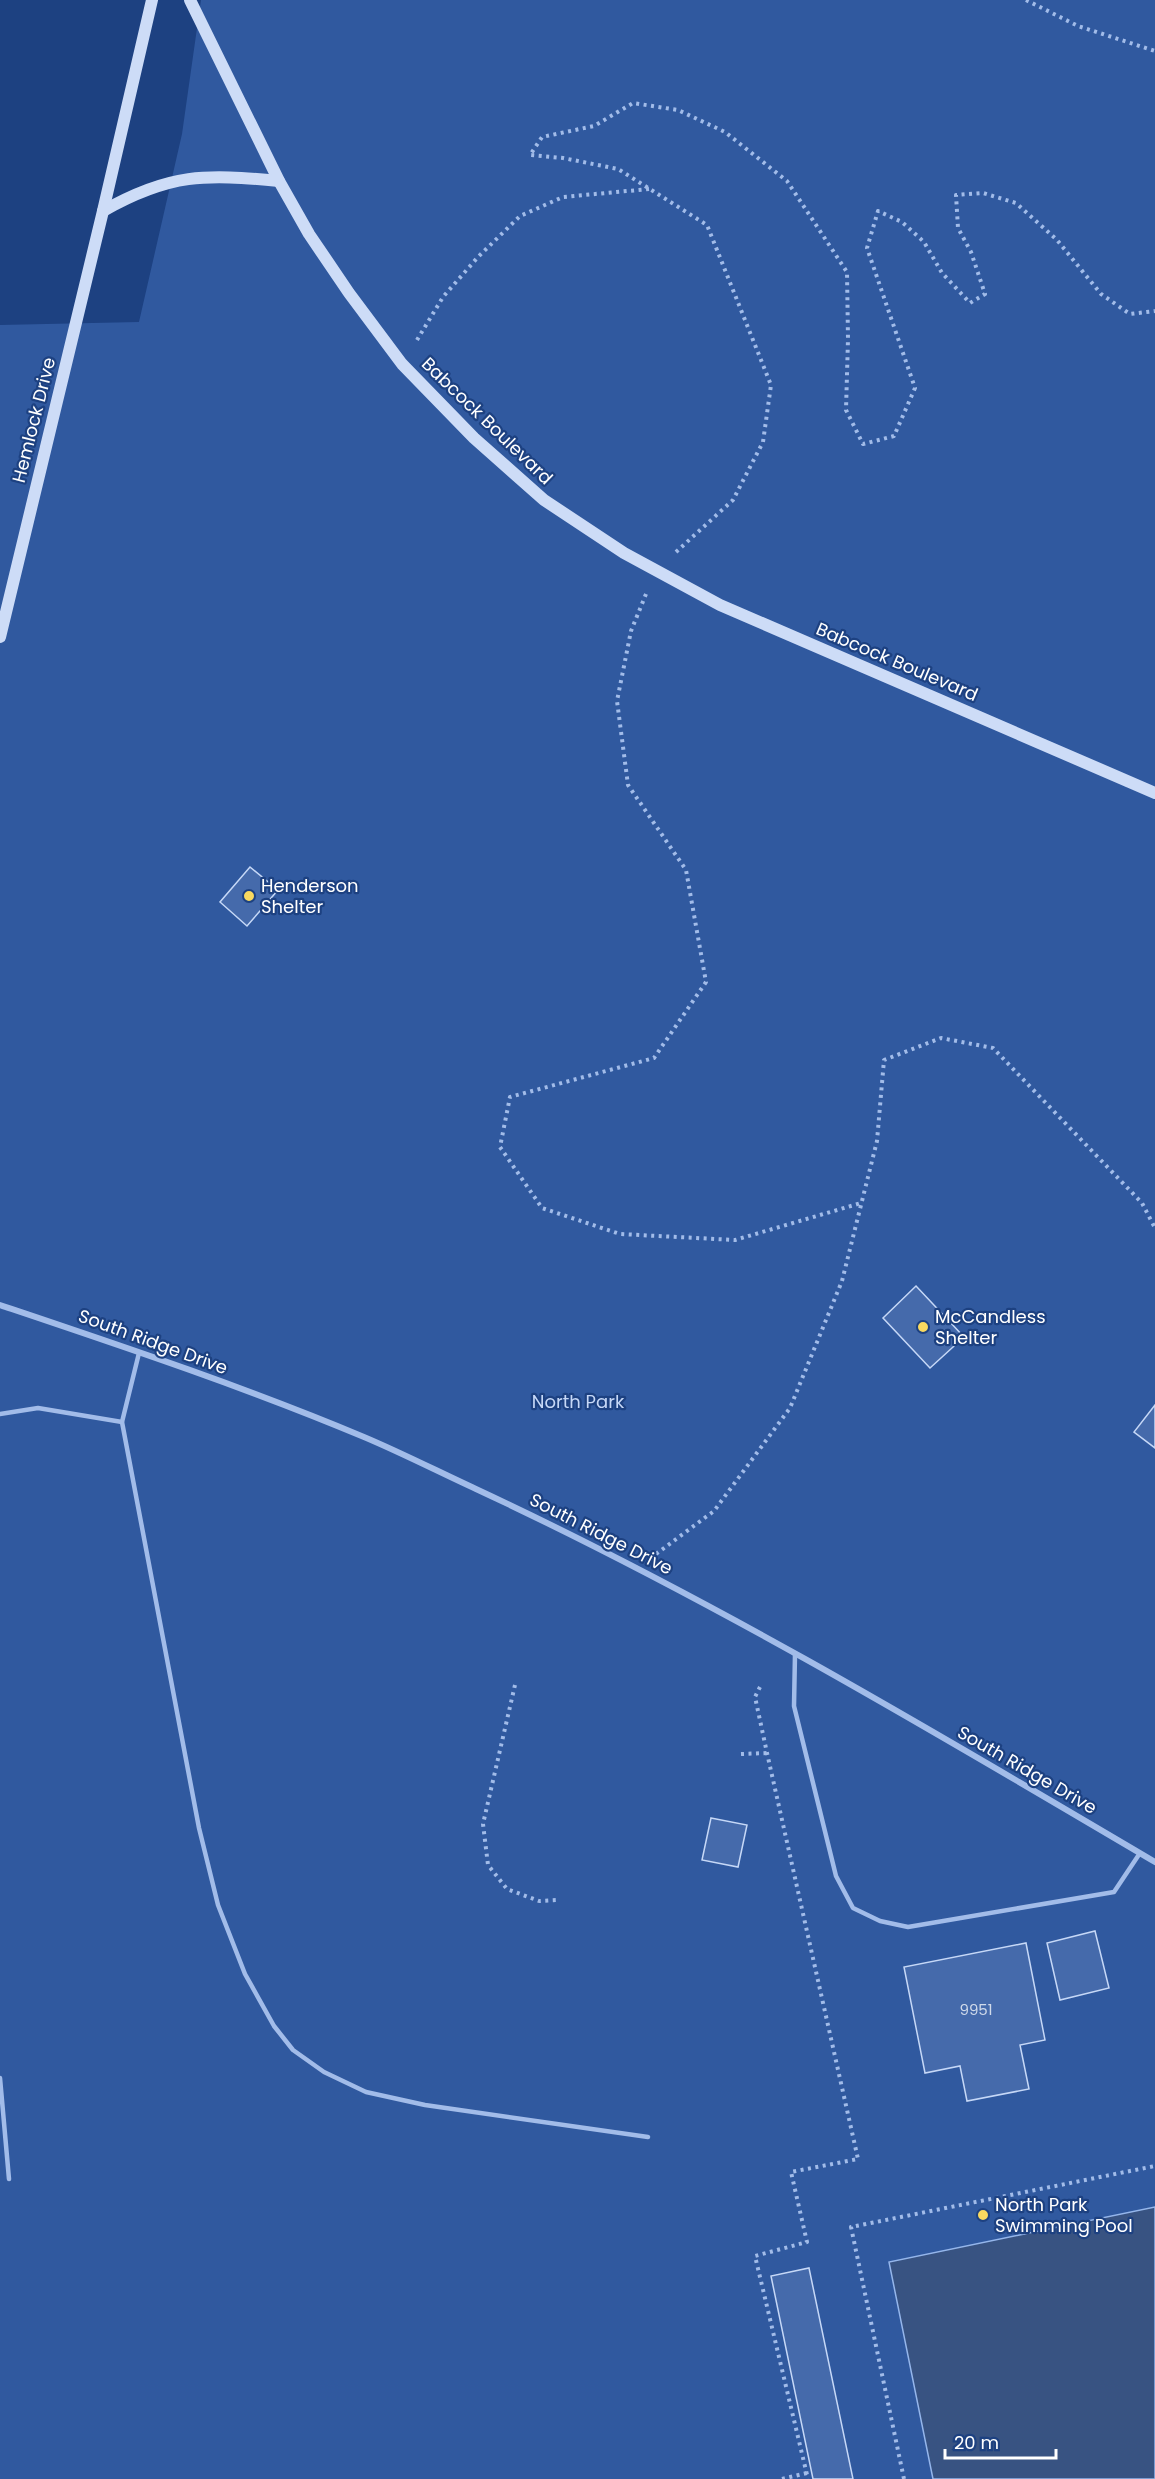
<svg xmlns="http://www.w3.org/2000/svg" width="1155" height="2479" font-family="Poppins,sans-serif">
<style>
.green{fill:#30599f}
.water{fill:#385382;stroke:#95b6eb;stroke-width:1.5}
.building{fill:#456aab;stroke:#c6d8f7;stroke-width:1.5}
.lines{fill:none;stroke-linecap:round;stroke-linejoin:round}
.path{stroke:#a2bce9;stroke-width:4;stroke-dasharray:3 4.5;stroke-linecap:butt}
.lane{stroke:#a2bce9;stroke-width:4.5}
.street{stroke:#a2bce9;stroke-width:6}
.secondary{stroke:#cddcf7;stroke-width:12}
.poi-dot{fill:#f9d960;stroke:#1d4181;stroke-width:2}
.labels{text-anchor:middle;stroke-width:4.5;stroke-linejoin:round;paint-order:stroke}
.number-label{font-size:15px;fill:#d0daea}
.street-label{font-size:18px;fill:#fff;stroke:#1d4181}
.poi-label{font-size:18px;fill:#fff;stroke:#1d4181;text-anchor:start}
.park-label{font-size:18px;fill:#c6d8f7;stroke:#1d4181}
</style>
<rect width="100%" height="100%" fill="#1d4181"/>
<path class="green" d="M 201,0 L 1155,0 L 1155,2479 L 0,2479 L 0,325 L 139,322 L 182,134 Z"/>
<path class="water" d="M 1155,2207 L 1155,2479 L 933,2479 L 889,2262 Z"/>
<g class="building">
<path d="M 250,867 L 278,890 L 247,926 L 220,902 Z"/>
<path d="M 916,1286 L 964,1337 L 930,1368 L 883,1318 Z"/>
<path d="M 1155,1405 L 1155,1448 L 1134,1432 Z"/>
<path d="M 711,1818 L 747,1825 L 738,1867 L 702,1860 Z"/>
<path d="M 1095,1931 L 1109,1988 L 1060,2000 L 1047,1943 Z"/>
<path d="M 1026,1943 L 1045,2040 L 1020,2045 L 1029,2089 L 967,2101 L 960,2066 L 925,2073 L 904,1967 Z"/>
<path d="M 809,2268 L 853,2479 L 813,2479 L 771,2276 Z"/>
</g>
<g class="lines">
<g class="path">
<path d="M 1026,0 L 1078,26 L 1155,51"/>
<path d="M 417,340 L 443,297 L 478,257 L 520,216 L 563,197 L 649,189"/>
<path d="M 676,552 L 733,500 L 763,442 L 771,385 L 707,225 L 618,169 L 563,158 L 530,155 L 542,137 L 594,126 L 633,103 L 678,110 L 725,132 L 787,181 L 847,272 L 848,339 L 846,410 L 863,444 L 894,436 L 915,388 L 867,248 L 878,211 L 902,222 L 924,242 L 942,273 L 970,303 L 985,294 L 971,252 L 958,228 L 956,195 L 983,193 L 1016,203 L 1057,240 L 1101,294 L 1130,314 L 1155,311"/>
<path d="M 646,594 L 631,631 L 617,701 L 628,785 L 686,870 L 706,982 L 654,1058 L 510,1097 L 500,1147 L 542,1208 L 620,1234 L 735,1240 L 861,1203"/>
<path d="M 656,1554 L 714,1511 L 790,1408 L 842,1281 L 877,1141 L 884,1060 L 941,1038 L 993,1048 L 1142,1203 L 1155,1228"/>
<path d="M 515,1685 L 483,1824 L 488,1865 L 507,1889 L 539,1901 L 557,1900"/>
<path d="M 760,1687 L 755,1697 L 767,1753 L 858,2159 L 791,2172 L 807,2242 L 755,2256 L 808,2479"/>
<path d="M 741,1754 L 767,1753"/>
<path d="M 782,2479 L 807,2473"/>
<path d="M 904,2479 L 851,2227 L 1155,2166"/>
</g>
<g class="lane">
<path d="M 139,1353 L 122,1422 L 199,1828 L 218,1905 L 245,1974 L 274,2026 L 293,2050 L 324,2072 L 366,2092 L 425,2105 L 648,2137"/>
<path d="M 0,1414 L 38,1408 L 122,1422"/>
<path d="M 795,1654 L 794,1706 L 836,1876 L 853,1908 L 880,1921 L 908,1927 L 1114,1892 L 1140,1853"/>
<path d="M 0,2078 L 9,2179"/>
</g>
<path class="street" d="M 0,1305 C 122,1346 245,1387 364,1437 C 402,1453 439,1472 476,1489 C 710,1598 933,1731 1155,1862"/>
<g class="secondary">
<path d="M 190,0 L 279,181 L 309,234 L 349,293 L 402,364 L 474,438 L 544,500 L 624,553 L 720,605 L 1155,793"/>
<path d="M 103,211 C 170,173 205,174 279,181"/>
<path d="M 0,637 L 103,211 L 152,0"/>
</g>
</g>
<g class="poi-dot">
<circle cx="249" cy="896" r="6"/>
<circle cx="923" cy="1327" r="6"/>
<circle cx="983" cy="2215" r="6"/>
</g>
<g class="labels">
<g class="number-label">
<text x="976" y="2015">9951</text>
</g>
<g class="street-label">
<text transform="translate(34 420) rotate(-76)" y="6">Hemlock Drive</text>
<text transform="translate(487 421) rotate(44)" y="6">Babcock Boulevard</text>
<text transform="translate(897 662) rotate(23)" y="6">Babcock Boulevard</text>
<text transform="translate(153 1342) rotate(20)" y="6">South Ridge Drive</text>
<text transform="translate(601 1534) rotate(27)" y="6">South Ridge Drive</text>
<text transform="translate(1027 1770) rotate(30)" y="6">South Ridge Drive</text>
</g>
<g class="poi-label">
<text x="261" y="892">Henderson<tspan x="261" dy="21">Shelter</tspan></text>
<text x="935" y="1323">McCandless<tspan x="935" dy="21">Shelter</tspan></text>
<text x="995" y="2211">North Park<tspan x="995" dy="21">Swimming Pool</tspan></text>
</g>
<g class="park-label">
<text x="578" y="1408">North Park</text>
</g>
</g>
<path d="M945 2449v9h111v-9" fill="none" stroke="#ffffff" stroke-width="3"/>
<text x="954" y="2449" font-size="18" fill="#ffffff" stroke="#1d4181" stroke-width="4.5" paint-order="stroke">20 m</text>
</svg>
